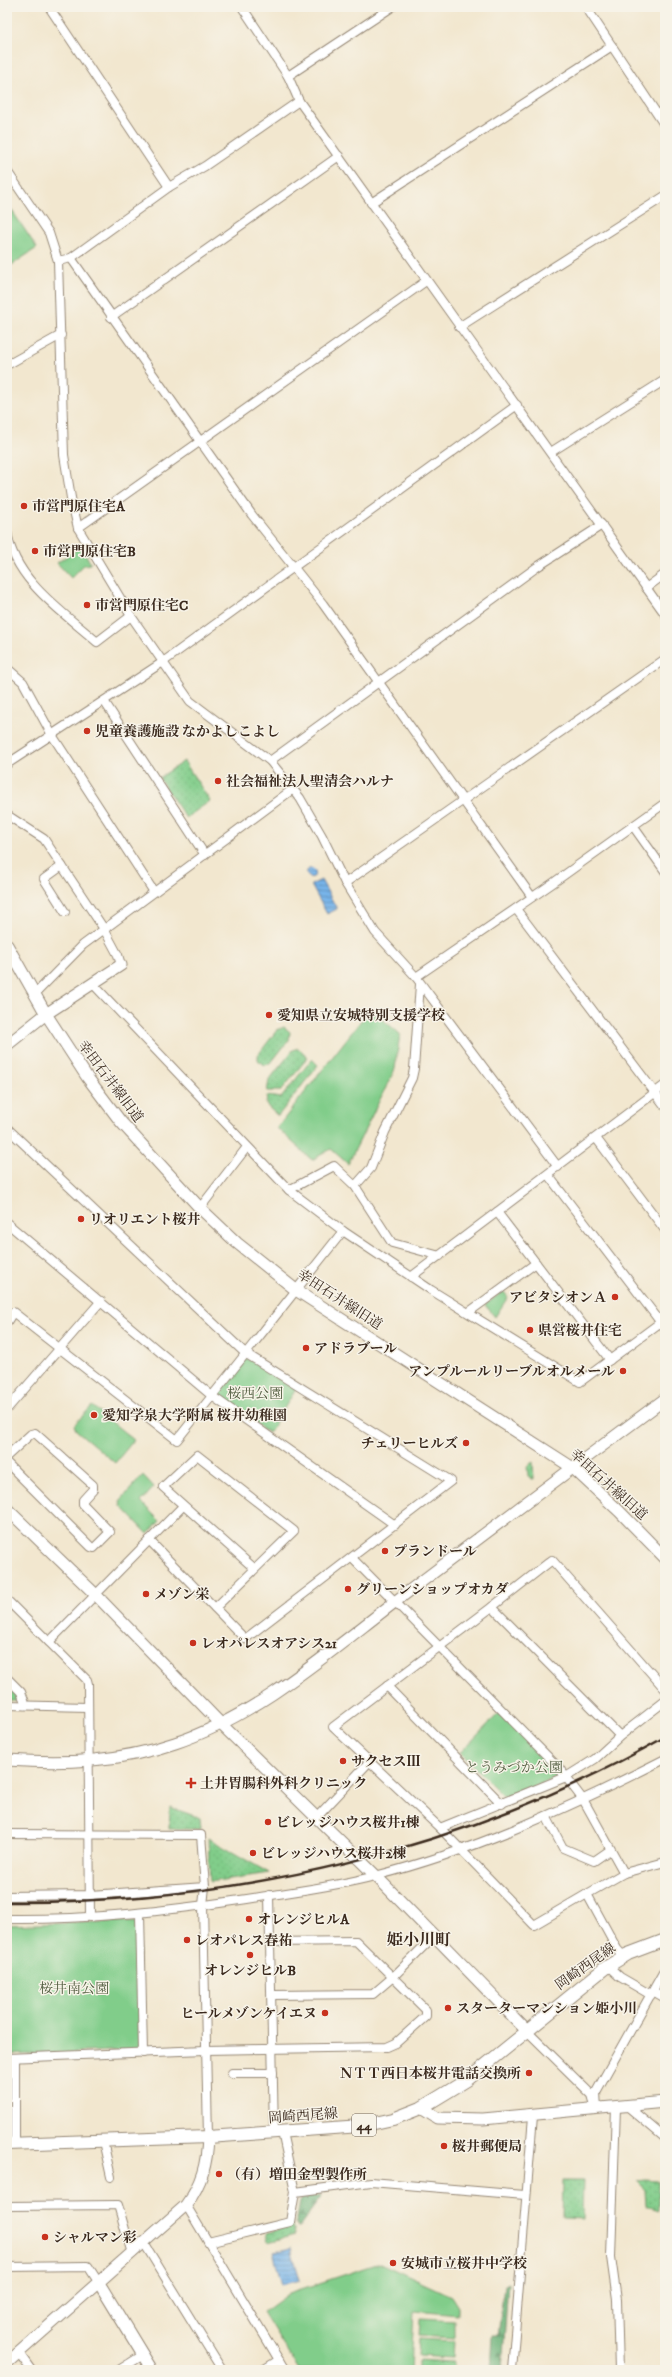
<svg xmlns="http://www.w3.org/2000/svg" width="672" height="2377" font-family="'IM FELL DW Pica','Noto Serif JP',serif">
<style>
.grass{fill:url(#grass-dots);stroke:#5e7c54}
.forest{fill:url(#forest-firs);stroke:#526d4a}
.park{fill:#81cd8a;stroke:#5e7c54}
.garden{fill:url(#garden-furrows);stroke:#5e7c54}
.water{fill:url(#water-rules);stroke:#596f84}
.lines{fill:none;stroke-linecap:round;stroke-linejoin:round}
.street-casing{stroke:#968876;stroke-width:10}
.secondary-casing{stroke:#968876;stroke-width:13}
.primary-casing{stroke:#968876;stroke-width:14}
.street{stroke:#fff;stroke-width:8}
.secondary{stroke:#fff;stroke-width:11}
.primary{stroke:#fff;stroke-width:12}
.rail{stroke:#3b2a1e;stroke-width:2.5}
.poi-dot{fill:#c8321e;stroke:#f7f3e8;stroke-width:1.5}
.labels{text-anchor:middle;stroke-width:3;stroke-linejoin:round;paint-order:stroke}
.shield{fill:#f7f3e8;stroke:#73665b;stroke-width:1}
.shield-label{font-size:13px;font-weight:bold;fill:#3b2a1e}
.poi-label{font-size:14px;font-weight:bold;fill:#3b2a1e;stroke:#f7f3e8;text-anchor:start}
.street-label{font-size:14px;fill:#3b2a1e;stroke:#f7f3e8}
.park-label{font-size:14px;fill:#505b3e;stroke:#f7f3e8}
.quarter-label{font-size:16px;font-weight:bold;fill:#3b2a1e;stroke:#f7f3e8}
</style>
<defs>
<pattern id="grass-dots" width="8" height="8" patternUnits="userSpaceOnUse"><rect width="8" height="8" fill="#81cd8a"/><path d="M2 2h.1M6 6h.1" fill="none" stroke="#70b077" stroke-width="1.8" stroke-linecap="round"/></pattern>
<pattern id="forest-firs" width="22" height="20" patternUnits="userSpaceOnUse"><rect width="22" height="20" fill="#68b076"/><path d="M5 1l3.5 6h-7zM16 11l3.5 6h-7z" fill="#578f60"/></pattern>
<pattern id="garden-furrows" width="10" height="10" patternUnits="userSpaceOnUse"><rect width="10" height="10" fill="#81cd8a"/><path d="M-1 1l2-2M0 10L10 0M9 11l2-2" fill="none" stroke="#70b077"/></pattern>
<pattern id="water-rules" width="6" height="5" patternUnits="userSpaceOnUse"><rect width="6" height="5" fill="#77b4e9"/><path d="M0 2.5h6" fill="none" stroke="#6393bc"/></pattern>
</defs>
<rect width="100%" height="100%" fill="#f7f3e8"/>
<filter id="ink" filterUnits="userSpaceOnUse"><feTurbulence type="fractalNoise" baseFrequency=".025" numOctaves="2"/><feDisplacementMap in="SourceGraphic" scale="8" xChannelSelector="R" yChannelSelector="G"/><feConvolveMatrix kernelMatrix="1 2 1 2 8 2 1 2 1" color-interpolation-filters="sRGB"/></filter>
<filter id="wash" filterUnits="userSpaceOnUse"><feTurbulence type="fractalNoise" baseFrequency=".012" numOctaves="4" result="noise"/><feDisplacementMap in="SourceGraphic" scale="16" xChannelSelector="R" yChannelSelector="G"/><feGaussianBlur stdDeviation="0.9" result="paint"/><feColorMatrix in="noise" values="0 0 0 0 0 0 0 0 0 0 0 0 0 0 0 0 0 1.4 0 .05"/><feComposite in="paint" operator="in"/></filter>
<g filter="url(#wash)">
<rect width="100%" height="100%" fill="#f2e7cf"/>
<g class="grass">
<path d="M 184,761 L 210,801 L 186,818 L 159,778 Z"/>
<path d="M 284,1027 L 290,1032 L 289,1040 L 270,1064 L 263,1065 L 258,1060 L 258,1055 L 277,1030 Z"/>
<path d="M 298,1048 L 308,1057 L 281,1091 L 267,1091 L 269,1080 L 293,1050 Z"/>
<path d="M 312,1059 L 318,1065 L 278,1116 L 266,1105 L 267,1096 L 281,1098 Z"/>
<path d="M 170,1807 L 200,1818 L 201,1829 L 169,1829 Z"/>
<path d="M 208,1838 L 269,1873 L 210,1882 Z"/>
<path d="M 645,2180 L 658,2181 L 658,2210 L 646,2206 L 645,2190 L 636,2181 Z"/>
<path d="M 563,2181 L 583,2181 L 582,2219 L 562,2218 Z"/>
<path d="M 293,2226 L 295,2235 L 268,2242 L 266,2233 Z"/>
</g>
<g class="forest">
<path d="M 322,2196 L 298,2228 L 296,2225 L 300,2201 L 304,2198 Z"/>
<path d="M 508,2283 L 502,2370 L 491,2370 L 493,2336 L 498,2336 L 504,2285 Z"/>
</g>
<g class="park">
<path d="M 7,203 L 37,248 L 7,268 Z"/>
<path d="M 81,546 L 91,564 L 84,565 L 71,578 L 57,563 Z"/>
<path d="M 370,1009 L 400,1034 L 395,1069 L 348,1164 L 331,1149 L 312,1160 L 277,1128 Z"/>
<path d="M 503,1291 L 508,1297 L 495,1317 L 485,1305 Z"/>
<path d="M 245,1357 L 296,1389 L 269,1433 L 220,1399 L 218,1393 Z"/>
<path d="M 92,1406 L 134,1440 L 115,1463 L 76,1430 L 74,1425 Z"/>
<path d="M 143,1475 L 154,1487 L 141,1502 L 160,1521 L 148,1534 L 121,1506 L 120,1501 Z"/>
<path d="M 7,1684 L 19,1696 L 16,1701 L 7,1701 Z"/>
<path d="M 500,1712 L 562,1775 L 505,1798 L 460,1753 Z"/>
<path d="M 135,1921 L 138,1925 L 140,2047 L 135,2050 L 7,2055 L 7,1925 Z"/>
<path d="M 380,2263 L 451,2296 L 458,2307 L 458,2315 L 414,2311 L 411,2370 L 299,2370 L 263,2312 L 289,2293 Z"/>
<path d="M 420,2319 L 455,2321 L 455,2338 L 419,2336 Z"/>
<path d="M 419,2339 L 454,2341 L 453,2358 L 418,2356 Z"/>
<path d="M 418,2360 L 454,2362 L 454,2370 L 418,2370 Z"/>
</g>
<path class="garden" d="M 533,1462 L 534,1480 L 528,1476 L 527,1466 Z"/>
<g class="water">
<circle cx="311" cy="873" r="4.5"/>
<path d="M 321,880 L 337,909 L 327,914 L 311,885 Z"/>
<path d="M 291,2248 L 300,2280 L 282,2285 L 273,2252 Z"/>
</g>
</g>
<g filter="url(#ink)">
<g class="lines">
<defs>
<g id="street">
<path d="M 49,7 L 169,187"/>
<path d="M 242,7 L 288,76 L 299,101 L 665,614"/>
<path d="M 586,7 L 665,126"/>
<path d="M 288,76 L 392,7"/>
<path d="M 7,171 L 49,233 L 58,261 L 64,455 L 71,498 L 78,528 L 131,616 L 190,701 L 270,761 L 300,798 L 322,836 L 345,883 L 375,932 L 416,977 L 558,1167"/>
<path d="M 371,203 L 612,46"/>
<path d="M 71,258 L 252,515 L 323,604 L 532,897"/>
<path d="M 58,261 L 71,258 L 169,187 L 205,166 L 299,101"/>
<path d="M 111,317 L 339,156"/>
<path d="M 459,327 L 665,196"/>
<path d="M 7,365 L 61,335"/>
<path d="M 551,452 L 665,380"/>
<path d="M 78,528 L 426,281"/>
<path d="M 7,532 C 14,580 63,612 97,642 L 131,616"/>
<path d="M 646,588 L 665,574"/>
<path d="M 7,668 L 23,682 L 52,735 L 154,892"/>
<path d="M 104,701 L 205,855"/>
<path d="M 270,761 L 537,567 L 602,525"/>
<path d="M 7,764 L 163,662 L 517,405"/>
<path d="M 7,815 L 44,839 L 104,929 L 118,955 L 121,965"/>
<path d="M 633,826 L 665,871"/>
<path d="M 62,866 L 44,879 L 65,912"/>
<path d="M 345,883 L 665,659"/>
<path d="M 516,909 L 665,1106"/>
<path d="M 416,977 L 553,883 L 665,803"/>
<path d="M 93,984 L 289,1190 L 334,1166 L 355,1186 L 392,1243 L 440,1256"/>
<path d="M 35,994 L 83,945 L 293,789"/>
<path d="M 7,1128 L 245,1353 L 451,1481 L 245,1639 L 149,1540"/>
<path d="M 596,1138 L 665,1230"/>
<path d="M 548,1175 L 665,1328"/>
<path d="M 355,1186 L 371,1168 L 385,1132 L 412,1078 L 414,1069 L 420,984"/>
<path d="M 200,1208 L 247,1147"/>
<path d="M 497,1212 L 610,1360"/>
<path d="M 7,1223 L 212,1396 L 395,1525"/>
<path d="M 343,1231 L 431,1290 L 580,1382 L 665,1319"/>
<path d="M 411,1277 L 665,1085"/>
<path d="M 469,1312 L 536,1263"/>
<path d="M 7,1322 L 13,1312 L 177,1440 L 343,1231 L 289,1190"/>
<path d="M 7,1409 L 101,1301"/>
<path d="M 7,1456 L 31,1434 L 35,1433 L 93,1485 L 93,1489 L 83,1500 L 83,1504 L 110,1532 L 94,1548 L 91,1547 L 7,1463"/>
<path d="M 352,1558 L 559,1768 L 584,1801 L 624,1873"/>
<path d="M 7,1600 L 87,1680 L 88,1684 L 90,1917"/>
<path d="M 492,1607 L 552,1560 L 665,1689"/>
<path d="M 215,1608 L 294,1531 L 197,1455 L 163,1487 L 255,1569"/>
<path d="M 49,1642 L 182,1507"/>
<path d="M 7,1678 L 21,1692 L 26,1705"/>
<path d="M 387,1686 L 502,1804"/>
<path d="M 7,1705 L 87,1707"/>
<path d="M 620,1736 L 492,1607 L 333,1727 L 440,1828 L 566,1777 L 595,1759 L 620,1736 L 665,1701"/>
<path d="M 546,1816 L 563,1848 L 594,1861 L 610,1850"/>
<path d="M 317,1817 L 369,1762"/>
<path d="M 440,1828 L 534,1925 L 587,1894"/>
<path d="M 7,1834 L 201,1835 L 205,1887 L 90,1895 L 7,1896"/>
<path d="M 205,1887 L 203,1905 L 208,2137"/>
<path d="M 269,1895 L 274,2132"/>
<path d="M 140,1913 L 143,2053"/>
<path d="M 7,1919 C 88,1920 167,1911 247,1899 C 289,1892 334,1887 375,1876 C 477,1850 573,1806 665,1759"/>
<path d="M 624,1957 L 617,1949 L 587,1894 L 624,1873 L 665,1862"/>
<path d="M 608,1966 L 620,1977 L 651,1995"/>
<path d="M 653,1991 L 665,1998"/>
<path d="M 272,1995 L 373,1994 L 393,1977 L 434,1936"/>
<path d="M 526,2030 L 592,2095 L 594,2102"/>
<path d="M 7,2058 L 205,2050 L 387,2047 L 396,2043 L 426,2016 L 426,2010 L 356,1941 L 271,1942"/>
<path d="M 232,2073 L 273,2073"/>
<path d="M 627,2106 L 665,2138"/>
<path d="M 616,2107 L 611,2257 L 617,2300 L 619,2370"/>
<path d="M 597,2109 L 596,2092 L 665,1969"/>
<path d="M 282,2132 L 295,2192"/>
<path d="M 103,2141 L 111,2177"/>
<path d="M 15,2144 L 15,2058"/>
<path d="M 186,2205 L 285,2370"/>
<path d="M 7,2206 L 118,2205 L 132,2254"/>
<path d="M 208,2242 L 290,2222 L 295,2192 L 371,2182 L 525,2195"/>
<path d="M 144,2243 L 222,2370"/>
<path d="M 7,2267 L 88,2266 L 99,2283"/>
<path d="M 19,2353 L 31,2370"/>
<path d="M 119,2370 L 143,2355"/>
<path d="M 263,2370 L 279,2360"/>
<path d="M 512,2370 L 533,2116"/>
</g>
<g id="secondary">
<path d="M 7,945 L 46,1014 L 87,1077 L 121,1122 L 200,1208 L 237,1243 L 296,1290 L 573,1468 L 619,1511 L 665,1558"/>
<path d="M 7,1045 L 46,1014 L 121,965"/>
<path d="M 7,1509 L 95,1594 L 221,1724 L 376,1876 L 526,2030"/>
<path d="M 7,1760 C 65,1764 120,1762 175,1743 C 257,1716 328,1653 396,1601 C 485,1533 575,1466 665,1399"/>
<path d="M 421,2108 L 437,2118 L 483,2119 L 665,2102"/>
<path d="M 99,2283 L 152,2370"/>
<path d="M 7,2363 L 186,2205 C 202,2183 207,2164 208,2137"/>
</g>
<path id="primary" d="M 7,2144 L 208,2137 L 361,2126 L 393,2119 L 421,2108 L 467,2080 L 605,1968 L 628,1954 L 665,1940"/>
</defs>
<use href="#street" class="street-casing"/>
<use href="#secondary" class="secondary-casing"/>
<use href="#primary" class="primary-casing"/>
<use href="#street" class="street"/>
<use href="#secondary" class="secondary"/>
<use href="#primary" class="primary"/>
<path class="rail" d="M 7,1902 C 235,1904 467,1850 665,1737"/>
</g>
</g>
<g class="poi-dot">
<circle cx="24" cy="506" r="4"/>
<circle cx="35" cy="551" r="4"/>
<circle cx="87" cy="605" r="4"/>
<circle cx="87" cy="731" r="4"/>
<circle cx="218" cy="781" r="4"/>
<circle cx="269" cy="1015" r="4"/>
<circle cx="81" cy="1219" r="4"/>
<circle cx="615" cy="1297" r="4"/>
<circle cx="530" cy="1330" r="4"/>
<circle cx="306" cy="1348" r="4"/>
<circle cx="623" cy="1371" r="4"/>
<circle cx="94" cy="1415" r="4"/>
<circle cx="466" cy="1443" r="4"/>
<circle cx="385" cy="1551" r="4"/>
<circle cx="348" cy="1589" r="4"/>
<circle cx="146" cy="1594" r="4"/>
<circle cx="193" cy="1643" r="4"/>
<circle cx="343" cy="1761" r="4"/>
<path d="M189 1777h4v4h4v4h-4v4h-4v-4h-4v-4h4z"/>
<circle cx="268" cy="1822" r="4"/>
<circle cx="253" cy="1853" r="4"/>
<circle cx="249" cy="1919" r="4"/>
<circle cx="187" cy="1940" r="4"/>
<circle cx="250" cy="1955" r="4"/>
<circle cx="448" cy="2008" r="4"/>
<circle cx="325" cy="2013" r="4"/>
<circle cx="529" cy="2073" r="4"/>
<circle cx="444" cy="2146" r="4"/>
<circle cx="219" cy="2174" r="4"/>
<circle cx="45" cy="2237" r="4"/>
<circle cx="393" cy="2263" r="4"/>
</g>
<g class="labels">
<rect class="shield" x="352" y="2114" width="24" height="22" rx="3"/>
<g class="shield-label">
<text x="364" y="2130">44</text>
</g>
<g class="poi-label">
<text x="32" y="511">市営門原住宅A</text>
<text x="43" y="556">市営門原住宅B</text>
<text x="95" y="610">市営門原住宅C</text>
<text x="95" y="736">児童養護施設 なかよしこよし</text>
<text x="226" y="786">社会福祉法人聖清会ハルナ</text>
<text x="277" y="1020">愛知県立安城特別支援学校</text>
<text x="89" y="1224">リオリエント桜井</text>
<text x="607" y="1302" text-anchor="end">アビタシオンＡ</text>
<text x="538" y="1335">県営桜井住宅</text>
<text x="314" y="1353">アドラブール</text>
<text x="615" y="1376" text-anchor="end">アンプルールリーブルオルメール</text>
<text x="102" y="1420">愛知学泉大学附属 桜井幼稚園</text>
<text x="458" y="1448" text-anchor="end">チェリーヒルズ</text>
<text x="393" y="1556">プランドール</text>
<text x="356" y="1594">グリーンショップオカダ</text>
<text x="154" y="1599">メゾン栄</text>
<text x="201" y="1648">レオパレスオアシス21</text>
<text x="351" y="1766">サクセスⅢ</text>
<text x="200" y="1788">土井胃腸科外科クリニック</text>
<text x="276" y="1827">ビレッジハウス桜井1棟</text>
<text x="261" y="1858">ビレッジハウス桜井2棟</text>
<text x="257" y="1924">オレンジヒルA</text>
<text x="195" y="1945">レオパレス春祐</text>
<text x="250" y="1975" text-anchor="middle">オレンジヒルB</text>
<text x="456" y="2013">スターターマンション姫小川</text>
<text x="317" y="2018" text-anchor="end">ヒールメゾンケイエヌ</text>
<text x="521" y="2078" text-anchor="end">ＮＴＴ西日本桜井電話交換所</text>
<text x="452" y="2151">桜井郵便局</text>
<text x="227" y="2179">（有）増田金型製作所</text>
<text x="53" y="2242">シャルマン彩</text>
<text x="401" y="2268">安城市立桜井中学校</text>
</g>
<g class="street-label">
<text transform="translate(111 1081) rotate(53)" y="5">幸田石井線旧道</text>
<text transform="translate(340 1299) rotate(33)" y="5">幸田石井線旧道</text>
<text transform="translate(609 1484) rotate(42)" y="5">幸田石井線旧道</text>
<text transform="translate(585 1966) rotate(-35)" y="5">岡崎西尾線</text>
<text transform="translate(303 2115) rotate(-4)" y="5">岡崎西尾線</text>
</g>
<g class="park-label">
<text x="255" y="1398">桜西公園</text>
<text x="514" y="1772">とうみづか公園</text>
<text x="74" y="1993">桜井南公園</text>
</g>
<g class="quarter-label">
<text x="419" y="1945">姫小川町</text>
</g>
</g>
<rect width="672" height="2377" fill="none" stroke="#f7f3e8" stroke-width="24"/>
</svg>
